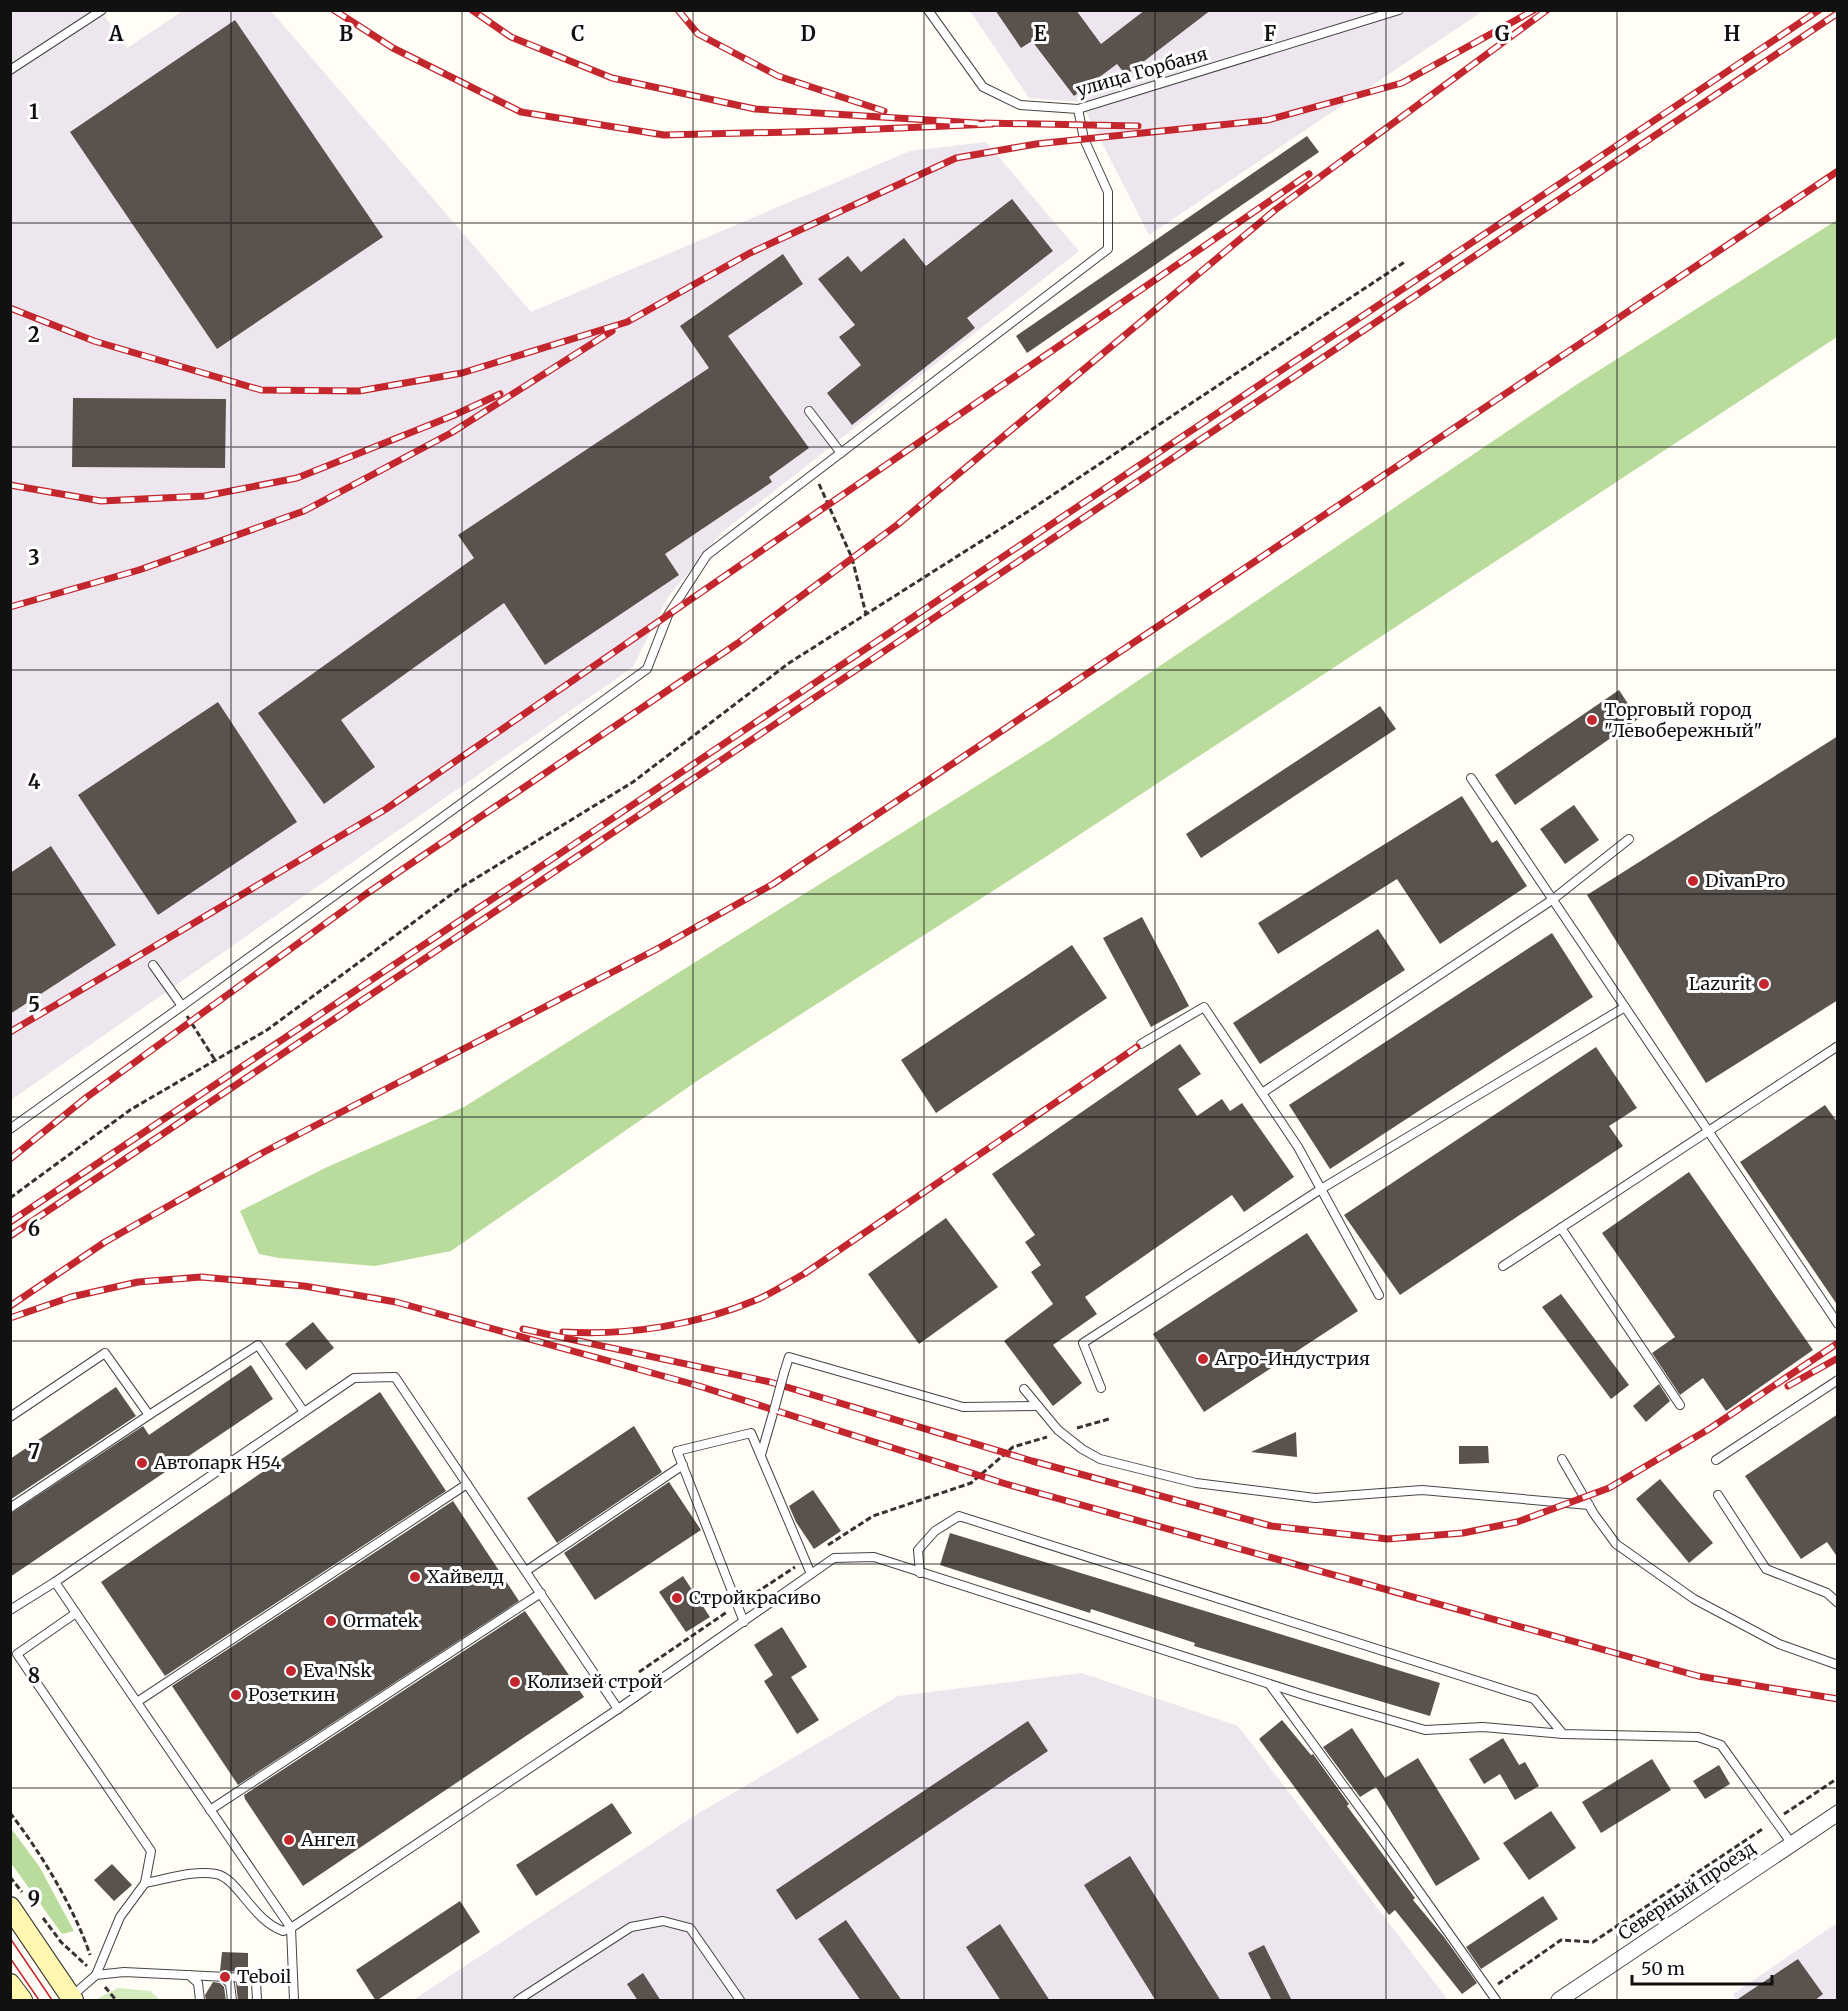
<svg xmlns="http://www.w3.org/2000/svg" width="1848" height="2011" font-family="Merriweather,serif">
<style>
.industrial{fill:#eee6ef}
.green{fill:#d5ebbd}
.forest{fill:#b9dc9c}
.building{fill:#5a524d}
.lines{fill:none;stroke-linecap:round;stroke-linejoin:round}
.service-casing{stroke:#444;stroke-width:10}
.minor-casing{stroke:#444;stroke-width:17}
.secondary-casing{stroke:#333;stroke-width:22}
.path{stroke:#333;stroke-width:3;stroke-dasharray:6 3;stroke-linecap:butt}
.service{stroke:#fff;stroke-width:8}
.minor{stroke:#fff;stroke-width:15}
.secondary{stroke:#fff6b0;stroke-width:20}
.tram{stroke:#c4262e;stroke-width:1.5}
.rail-casing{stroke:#c4262e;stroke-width:7}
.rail{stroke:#fff;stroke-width:4.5;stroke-dasharray:14;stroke-linecap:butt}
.service-bridge-casing{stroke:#444;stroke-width:10;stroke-linecap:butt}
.service-bridge{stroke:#fff;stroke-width:8}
.grid{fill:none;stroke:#111;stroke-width:1.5;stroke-opacity:0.55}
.poi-dot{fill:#c4262e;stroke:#fff;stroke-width:2}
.labels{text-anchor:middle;stroke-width:6;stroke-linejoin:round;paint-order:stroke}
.street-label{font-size:18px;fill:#111;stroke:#fff}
.poi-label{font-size:18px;fill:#111;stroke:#fff;text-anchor:start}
.grid-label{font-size:20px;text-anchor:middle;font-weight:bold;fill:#111;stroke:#fff;stroke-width:6;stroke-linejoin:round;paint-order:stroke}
</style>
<rect width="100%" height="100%" fill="#fffdf5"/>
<g class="industrial">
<path d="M 11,11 L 101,11 L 127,48 L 183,11 L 271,11 L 531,312 L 910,151 L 986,142 L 1079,251 L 721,533 L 668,597 L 633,667 L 11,1100 Z"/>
<path d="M 970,11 L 1483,11 L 1149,235 L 1081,102 L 1029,98 Z"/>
<path d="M 1082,1673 L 1238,1726 L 1448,2000 L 413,2000 L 694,1816 L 898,1696 Z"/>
<path d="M 1837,1923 L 1837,2000 L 1737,2000 L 1733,1994 Z"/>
</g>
<path class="green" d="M 118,1988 L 150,1991 L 160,2000 L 95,2000 Z"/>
<g class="forest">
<path d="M 1837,220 L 1837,337 L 1047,856 L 700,1079 L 451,1251 L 375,1266 L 279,1258 L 259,1254 L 240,1211 L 325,1168 L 464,1107 L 1050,740 L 1579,383 Z"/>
<path d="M 10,1827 L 39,1866 L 74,1931 L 62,1934 L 11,1863 Z"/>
</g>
<g class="building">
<path d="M 995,10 L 1076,10 L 1101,44 L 1145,10 L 1211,10 L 1126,75 L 1117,64 L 1074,96 L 1032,41 L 1021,48 Z"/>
<path d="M 235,20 L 383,237 L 217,349 L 70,132 Z"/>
<path d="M 1307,136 L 1319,152 L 1027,353 L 1016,336 Z"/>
<path d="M 1012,199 L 1053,251 L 967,318 L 975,328 L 852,425 L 827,393 L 861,365 L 839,337 L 855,325 L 818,279 L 848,256 L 861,272 L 904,238 L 926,266 Z"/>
<path d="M 783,254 L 803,284 L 728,336 L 809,448 L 769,477 L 772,482 L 665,554 L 679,575 L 545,665 L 504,603 L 341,720 L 375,767 L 324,804 L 258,713 L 474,558 L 458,535 L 709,368 L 680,326 Z"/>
<path d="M 73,398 L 226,399 L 225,468 L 72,467 Z"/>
<path d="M 1619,690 L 1638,719 L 1515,805 L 1495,775 Z"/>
<path d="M 218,702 L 297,822 L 158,915 L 78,795 Z"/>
<path d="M 1380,706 L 1396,729 L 1201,858 L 1186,834 Z"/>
<path d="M 1838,736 L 1838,1000 L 1706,1083 L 1587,895 Z"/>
<path d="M 1462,796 L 1492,843 L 1497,840 L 1527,886 L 1440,944 L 1397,879 L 1278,954 L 1258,923 Z"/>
<path d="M 1574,805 L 1599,840 L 1565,864 L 1540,829 Z"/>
<path d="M 51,846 L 116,945 L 10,1014 L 10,873 Z"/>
<path d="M 1142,917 L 1189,1006 L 1151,1027 L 1103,938 Z"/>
<path d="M 1378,929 L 1405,970 L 1260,1064 L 1233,1023 Z"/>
<path d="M 1552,933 L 1593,997 L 1330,1169 L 1289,1105 Z"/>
<path d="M 1072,945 L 1107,998 L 936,1113 L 901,1060 Z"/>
<path d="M 1180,1044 L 1201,1074 L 1178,1089 L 1197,1116 L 1222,1099 L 1230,1111 L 1242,1103 L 1294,1177 L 1244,1212 L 1232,1195 L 1085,1297 L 1097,1314 L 1053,1345 L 1082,1383 L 1053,1406 L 1004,1341 L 1053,1304 L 1031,1272 L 1041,1265 L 1025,1242 L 1035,1235 L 992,1174 Z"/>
<path d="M 1596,1047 L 1637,1108 L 1609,1126 L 1623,1146 L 1400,1295 L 1344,1215 Z"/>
<path d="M 1825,1105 L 1838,1123 L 1838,1306 L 1740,1162 Z"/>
<path d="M 1689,1172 L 1813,1350 L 1726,1411 L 1703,1378 L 1680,1395 L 1652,1353 L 1675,1337 L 1602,1233 Z"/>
<path d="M 946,1218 L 998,1287 L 919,1344 L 868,1274 Z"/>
<path d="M 1307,1233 L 1358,1311 L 1204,1412 L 1153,1334 Z"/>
<path d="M 1561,1294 L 1629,1385 L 1611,1399 L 1542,1307 Z"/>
<path d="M 313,1322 L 334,1348 L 306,1370 L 285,1344 Z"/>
<path d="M 251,1365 L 273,1399 L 10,1577 L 10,1514 L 143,1426 L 149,1435 Z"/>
<path d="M 1659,1384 L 1670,1401 L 1646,1422 L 1633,1406 Z"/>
<path d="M 116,1387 L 136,1416 L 10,1500 L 10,1459 Z"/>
<path d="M 380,1392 L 446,1491 L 165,1676 L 101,1582 Z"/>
<path d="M 1838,1414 L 1838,1558 L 1827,1542 L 1801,1559 L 1745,1476 Z"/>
<path d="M 634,1426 L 662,1472 L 557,1543 L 527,1498 Z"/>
<path d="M 1296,1432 L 1297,1457 L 1251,1452 Z"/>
<path d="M 1459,1446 L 1488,1446 L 1489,1463 L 1459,1464 Z"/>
<path d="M 1660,1479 L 1713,1543 L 1689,1563 L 1636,1499 Z"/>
<path d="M 669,1482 L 701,1530 L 595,1600 L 564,1553 Z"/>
<path d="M 813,1490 L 841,1531 L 814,1549 L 796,1522 L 789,1506 Z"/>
<path d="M 453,1501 L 519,1601 L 238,1785 L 172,1686 Z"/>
<path d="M 950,1533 L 1440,1683 L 1430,1716 L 1194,1646 L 1195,1643 L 1091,1609 L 1090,1613 L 940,1565 Z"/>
<path d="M 683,1576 L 710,1617 L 686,1632 L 659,1592 Z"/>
<path d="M 525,1611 L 584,1697 L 303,1886 L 245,1799 L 244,1795 Z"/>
<path d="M 782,1627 L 807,1667 L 791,1677 L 819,1720 L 797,1734 L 764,1681 L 773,1675 L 754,1645 Z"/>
<path d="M 1282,1720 L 1311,1755 L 1313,1754 L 1349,1804 L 1347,1806 L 1415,1898 L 1413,1900 L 1444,1937 L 1477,1983 L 1462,1994 L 1395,1910 L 1389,1915 L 1259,1739 Z"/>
<path d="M 1028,1721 L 1048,1751 L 796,1920 L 776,1890 Z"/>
<path d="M 1352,1728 L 1385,1778 L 1418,1758 L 1480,1859 L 1436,1886 L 1376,1787 L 1360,1797 L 1323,1747 Z"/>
<path d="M 1503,1738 L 1519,1765 L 1525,1762 L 1539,1786 L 1515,1800 L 1500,1774 L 1484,1784 L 1469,1759 Z"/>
<path d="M 1652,1759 L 1671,1790 L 1601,1833 L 1582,1802 Z"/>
<path d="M 1719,1765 L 1730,1784 L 1705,1799 L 1693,1781 Z"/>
<path d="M 612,1803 L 632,1833 L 536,1896 L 516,1865 Z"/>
<path d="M 1551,1811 L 1576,1848 L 1529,1880 L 1503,1843 Z"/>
<path d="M 1130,1856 L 1221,2001 L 1156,2001 L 1084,1885 Z"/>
<path d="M 112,1864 L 132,1885 L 114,1901 L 94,1880 Z"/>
<path d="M 1543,1896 L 1558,1919 L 1481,1969 L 1466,1947 Z"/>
<path d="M 460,1901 L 480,1932 L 376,2001 L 356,1970 Z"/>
<path d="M 846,1920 L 902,2001 L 861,2001 L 818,1939 Z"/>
<path d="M 1000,1924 L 1050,2001 L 1001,2001 L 966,1947 Z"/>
<path d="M 1264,1945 L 1292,2001 L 1272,2001 L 1248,1953 Z"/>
<path d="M 222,1952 L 248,1953 L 248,1972 L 220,1971 Z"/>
<path d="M 1798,1959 L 1823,1994 L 1814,2001 L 1735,2001 Z"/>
<path d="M 643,1973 L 661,2001 L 638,2001 L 627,1984 Z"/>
<path d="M 213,1982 L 220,1983 L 224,1987 L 226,2001 L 206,2001 L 205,1995 Z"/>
<path d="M 236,1983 L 248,1985 L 248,2001 L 238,2001 Z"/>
</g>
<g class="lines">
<defs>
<g id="service">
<path d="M 928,10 L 983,87 L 1020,105 L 1078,109 L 1399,10"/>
<path d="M 10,70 L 102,10"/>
<path d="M 809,411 L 841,453"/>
<path d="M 1471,778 L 1838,1324"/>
<path d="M 153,965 L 182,1006 L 647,669 L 668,615 L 707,555 L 1108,249 L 1108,192 L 1084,139 L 1078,109"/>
<path d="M 1141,1044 L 1204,1007 L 1298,1147 L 1379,1295"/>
<path d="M 1262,1093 L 1552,900 L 1629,839"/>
<path d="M 10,1129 L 182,1006"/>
<path d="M 1561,1228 L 1680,1405"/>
<path d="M 1503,1266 L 1838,1046"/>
<path d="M 784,1373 L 789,1357 L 963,1407 L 1038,1406"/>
<path d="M 1101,1388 L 1083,1343 L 1321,1189 L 1625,1007"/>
<path d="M 1024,1389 L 1058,1430 L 1082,1449 L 1100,1459 L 1196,1483 L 1315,1498 L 1422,1490 L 1589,1505"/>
<path d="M 149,1415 L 258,1345 L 304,1412"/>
<path d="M 10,1417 L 105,1353 L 149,1415 L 10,1508"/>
<path d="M 761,1455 L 774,1410"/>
<path d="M 1562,1459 L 1594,1514 L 1616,1544 L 1694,1599 L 1779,1644 L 1838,1665"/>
<path d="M 1716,1460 L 1838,1380"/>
<path d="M 1718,1495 L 1766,1569 L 1827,1593 L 1838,1603"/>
<path d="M 526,1571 L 683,1465"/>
<path d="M 920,1573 L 918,1550 L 935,1531 L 959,1516 L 1534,1699 L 1563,1734"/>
<path d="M 55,1582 L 354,1378 L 395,1377 L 618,1709"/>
<path d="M 10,1610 L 55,1582 L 76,1613"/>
<path d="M 744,1622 L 677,1451 L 751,1433 L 811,1574"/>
<path d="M 1270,1685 L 1373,1826 L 1496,2000"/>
<path d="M 137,1702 L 467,1484"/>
<path d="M 210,1810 L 541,1593"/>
<path d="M 145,1883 C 167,1879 193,1870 216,1874 C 238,1878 252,1920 283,1931 L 291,1928 L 618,1709 L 834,1558 L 874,1557 L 1307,1696 L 1425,1730 L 1483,1727 L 1563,1734 L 1698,1737 L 1721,1745 L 1792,1844"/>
<path d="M 96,1975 L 120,1917 L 145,1883 L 151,1851 L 17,1654 L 76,1613 L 291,1928 L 294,2000"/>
<path d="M 189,1975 L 198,1983 L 200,2000"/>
<path d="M 223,1977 L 230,1984 L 232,2000"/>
<path d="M 72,1996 L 96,1975 L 124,1972 L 247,1978 L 256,1982 L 257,2000"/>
<path d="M 518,2000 L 631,1927 L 663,1921 L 690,1928 L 740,2000"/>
</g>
<path id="minor" d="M 1559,2000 L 1838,1813"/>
<g id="secondary">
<path d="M 10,1907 L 73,2000"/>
<path d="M 10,1984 L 22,2000"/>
</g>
</defs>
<use href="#service" class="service-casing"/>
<use href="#minor" class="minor-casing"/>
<use href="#secondary" class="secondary-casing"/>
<g class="path">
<path d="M 819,484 L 852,558 L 866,614"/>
<path d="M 187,1016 L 215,1060"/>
<path d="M 10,1198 L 130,1110 L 267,1030 L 460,888 L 633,782 L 789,663 L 1024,514 L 1406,261"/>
<path d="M 1077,1428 L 1109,1419"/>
<path d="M 828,1545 L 873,1516 L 971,1483 L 1013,1447 L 1047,1437"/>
<path d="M 748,1598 L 795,1567"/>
<path d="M 639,1672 L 727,1612"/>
<path d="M 10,1813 C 40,1851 75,1909 90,1955"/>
<path d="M 1784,1814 L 1838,1778"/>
<path d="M 10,1877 L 22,1892"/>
<path d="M 43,1918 L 61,1942 L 87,1966"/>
<path d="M 1498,1984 L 1561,1940 L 1593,1942 L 1764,1828"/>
<path d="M 105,1987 L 116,2000"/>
</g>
<use href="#service" class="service"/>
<use href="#minor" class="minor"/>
<use href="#secondary" class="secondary"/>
<g class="tram">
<path d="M 10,1938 L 52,2000"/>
<path d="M 10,1958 L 39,2000"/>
</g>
<defs>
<g id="rail">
<path d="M 334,10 L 393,48 L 521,112 L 664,135 L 831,131 L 992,124 L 755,109 L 612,78 L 511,37 L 472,10"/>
<path d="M 678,10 L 698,34 L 778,76 L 884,111"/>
<path d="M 985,123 L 1138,126"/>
<path d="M 10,308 L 94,341 L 261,390 L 359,391 L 462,373 L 627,322 L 750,253 L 956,158 L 1036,144 L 1268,120 L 1402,83 L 1534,10"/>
<path d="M 10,485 L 101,501 L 205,496 L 297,478 L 452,416 L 500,394"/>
<path d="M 10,607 L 139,570 L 304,511 L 451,433 L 612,331"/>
<path d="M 10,1032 L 386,809 L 1309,174"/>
<path d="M 10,1159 L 87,1097 L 366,894 L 738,643 L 897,525 L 1275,210 L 1547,10"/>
<path d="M 10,1222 L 1819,10"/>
<path d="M 10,1236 L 1838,13"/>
<path d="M 10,1306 L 105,1242 L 264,1152 L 657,949 L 773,884 L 1838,171"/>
<path d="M 10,1318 L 71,1297 L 138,1282 L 201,1277 L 304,1286 L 396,1302 L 699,1386 L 1006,1484 L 1698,1676 L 1838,1699"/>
<path d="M 523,1329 L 770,1382 L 1032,1461 L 1271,1526 L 1388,1539 L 1463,1533 L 1517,1522 L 1609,1488 L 1709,1429 L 1838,1343"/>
<path d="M 563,1332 C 626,1336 698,1325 756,1300 C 773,1293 789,1282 804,1274 L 1137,1047"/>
<path d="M 1788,1386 L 1838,1358"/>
</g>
</defs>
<use href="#rail" class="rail-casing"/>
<use href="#rail" class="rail"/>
<defs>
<path id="service-bridge" d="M 774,1410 L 784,1373"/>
</defs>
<use href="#service-bridge" class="service-bridge-casing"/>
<use href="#service-bridge" class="service-bridge"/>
</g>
<path class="grid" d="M 231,10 L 231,2000M 462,10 L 462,2000M 693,10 L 693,2000M 924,10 L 924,2000M 1155,10 L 1155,2000M 1386,10 L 1386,2000M 1617,10 L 1617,2000M 10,223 L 1838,223M 10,447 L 1838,447M 10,670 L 1838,670M 10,894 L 1838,894M 10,1117 L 1838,1117M 10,1341 L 1838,1341M 10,1564 L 1838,1564M 10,1788 L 1838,1788"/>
<g class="poi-dot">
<circle cx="1592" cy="720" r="6"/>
<circle cx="1693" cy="881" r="6"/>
<circle cx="1764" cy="984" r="6"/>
<circle cx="1203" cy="1359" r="6"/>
<circle cx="142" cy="1463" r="6"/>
<circle cx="415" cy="1577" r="6"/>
<circle cx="677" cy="1598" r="6"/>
<circle cx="331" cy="1621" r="6"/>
<circle cx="291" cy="1671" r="6"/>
<circle cx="515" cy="1682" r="6"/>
<circle cx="236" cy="1695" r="6"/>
<circle cx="289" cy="1840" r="6"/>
<circle cx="225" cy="1977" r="6"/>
</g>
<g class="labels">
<g class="street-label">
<text transform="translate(1142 72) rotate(-16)" y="6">улица Горбаня</text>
<text transform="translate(1687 1891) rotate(-34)" y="6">Северный проезд</text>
</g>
<g class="poi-label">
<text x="1604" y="716">Торговый город<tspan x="1604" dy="21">"Левобережный"</tspan></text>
<text x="1705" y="887">DivanPro</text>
<text x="1752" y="990" text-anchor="end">Lazurit</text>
<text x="1215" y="1365">Агро-Индустрия</text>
<text x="154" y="1469">Автопарк Н54</text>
<text x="427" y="1583">Хайвелд</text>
<text x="689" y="1604">Стройкрасиво</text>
<text x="343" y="1627">Ormatek</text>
<text x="303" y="1677">Eva Nsk</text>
<text x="527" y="1688">Колизей строй</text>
<text x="248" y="1701">Розеткин</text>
<text x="301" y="1846">Ангел</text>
<text x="237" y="1983">Teboil</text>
</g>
</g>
<g class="grid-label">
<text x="116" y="41">A</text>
<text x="346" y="41">B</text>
<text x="578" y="41">C</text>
<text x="808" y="41">D</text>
<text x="1040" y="41">E</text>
<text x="1270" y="41">F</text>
<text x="1502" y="41">G</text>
<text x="1732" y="41">H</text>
<text x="34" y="119">1</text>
<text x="34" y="342">2</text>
<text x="34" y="565">3</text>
<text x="34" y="789">4</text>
<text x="34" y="1012">5</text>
<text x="34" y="1236">6</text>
<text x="34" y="1459">7</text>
<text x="34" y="1683">8</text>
<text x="34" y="1906">9</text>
</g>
<rect width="1848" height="2011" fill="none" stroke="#111111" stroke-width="24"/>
<path d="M1632 1975v9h140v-9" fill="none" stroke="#111111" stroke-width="3"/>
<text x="1641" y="1975" font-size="18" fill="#111111" stroke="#ffffff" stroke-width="4.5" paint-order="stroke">50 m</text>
</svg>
